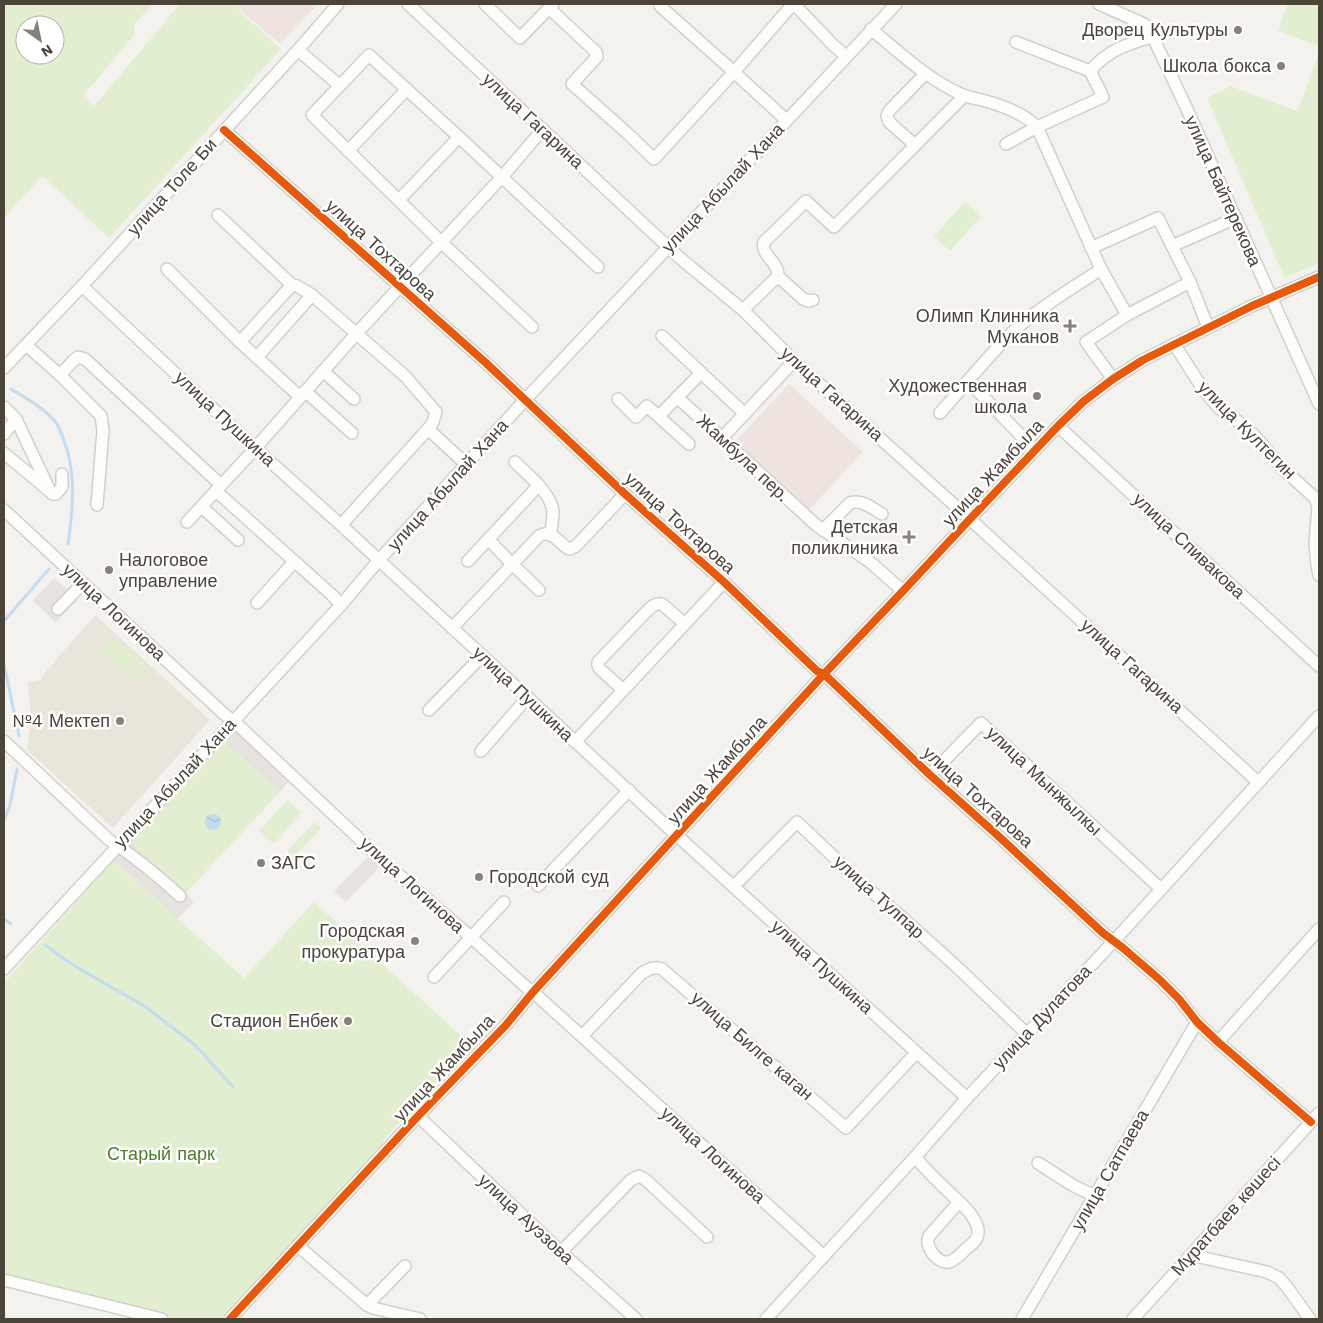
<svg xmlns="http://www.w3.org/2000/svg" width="1323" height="1323" font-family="'Work Sans',sans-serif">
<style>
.education{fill:#eae5da}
.medical{fill:#eee3df}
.green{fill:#e1eecf;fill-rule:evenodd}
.parking{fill:#e6e3df}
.water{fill:url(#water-waves)}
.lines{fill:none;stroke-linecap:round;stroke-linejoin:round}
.stream{stroke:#c0ddf1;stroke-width:3}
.minor-casing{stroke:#d2d0cb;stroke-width:14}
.minor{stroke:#fdfdfc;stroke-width:11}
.cycleway-casing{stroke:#fff;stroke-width:11}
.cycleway{stroke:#e8590c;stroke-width:8}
.poi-dot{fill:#868178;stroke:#fff;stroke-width:2}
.labels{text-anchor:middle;stroke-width:5;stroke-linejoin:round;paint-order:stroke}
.poi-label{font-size:18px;fill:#4b4439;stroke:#fff;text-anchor:end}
.street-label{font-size:18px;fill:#4b4439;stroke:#fff}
.park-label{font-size:18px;fill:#4a7f2a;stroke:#fff}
</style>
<defs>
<pattern id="water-waves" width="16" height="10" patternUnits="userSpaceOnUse" patternTransform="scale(1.25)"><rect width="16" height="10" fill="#c0ddf1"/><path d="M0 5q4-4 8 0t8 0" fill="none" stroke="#a6bfcf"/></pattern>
</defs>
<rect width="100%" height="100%" fill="#f4f2ee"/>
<path class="education" d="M 95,615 L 210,720 L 113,828 L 27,750 L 31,723 L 28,682 L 41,680 L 41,677 Z"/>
<g class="medical">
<path d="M 233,4 L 318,4 L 280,44 Z"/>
<path d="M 789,384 L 863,452 L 805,514 L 731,446 Z"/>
</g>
<g class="green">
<path d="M 4,4 L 153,4 L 134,24 L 135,34 L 83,96 L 94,106 L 180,4 L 232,4 L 281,49 L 109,238 L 42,176 L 4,218 ZM 25,25 L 55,25 L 55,55 L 25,55 Z"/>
<path d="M 1288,4 L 1319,4 L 1319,46 L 1278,31 Z"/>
<path d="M 1319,54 L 1319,264 L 1284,277 L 1207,98 L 1230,86 L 1297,111 Z"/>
<path d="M 965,201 L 981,216 L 950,251 L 934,237 Z"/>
<path d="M 115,637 L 148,667 L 134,682 L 101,653 Z"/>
<path d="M 224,742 L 280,792 L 186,893 L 130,842 Z"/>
<path d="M 287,800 L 301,813 L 274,844 L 259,831 Z"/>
<path d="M 315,822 L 321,828 L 294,857 L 287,851 Z"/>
<path d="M 113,861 L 244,978 L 314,902 L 470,1044 L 383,1141 L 388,1144 L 221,1319 L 176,1319 L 100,1302 L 4,1276 L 4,983 Z"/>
</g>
<g class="parking">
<path d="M 54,578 L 78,599 L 56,622 L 33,601 Z"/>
<path d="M 238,725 L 293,776 L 280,792 L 224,742 Z"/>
<path d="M 130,842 L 194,901 L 178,919 L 114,861 Z"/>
<path d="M 374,852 L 384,862 L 346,902 L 334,891 Z"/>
</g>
<circle class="water" cx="213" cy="822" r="8"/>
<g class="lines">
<g class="stream">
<path d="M 11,389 C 26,398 47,410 57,424 C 59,428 61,433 63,438 C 77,472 73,508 68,544"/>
<path d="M 4,621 L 49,569"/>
<path d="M 4,664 L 19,736"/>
<path d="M 4,820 L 10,805 L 17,769"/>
<path d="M 4,919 L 11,924"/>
<path d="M 45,945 L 64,959 L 85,972 L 146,1007 L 196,1046 L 233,1087"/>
</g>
<defs>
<g id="minor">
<path d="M 408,4 L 681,259 L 743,310 L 794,361 L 961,511 L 1258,782"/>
<path d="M 485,4 L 520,38 L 553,4"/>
<path d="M 794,4 L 833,45 L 846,56"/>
<path d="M 1099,4 L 1144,24 L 1150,31 L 1186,107 L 1319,404"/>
<path d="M 660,6 L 734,72 L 786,120"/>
<path d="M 549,8 L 596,52 L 597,57 L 594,60 L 572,84 L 627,133 L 654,159 L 734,72 L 793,4"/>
<path d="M 871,29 C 900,53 928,80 963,95 C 967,97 973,98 978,99 C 998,104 1023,112 1037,127 L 1101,269 L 1127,315"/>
<path d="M 298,50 L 339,85"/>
<path d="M 1090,71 C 1108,50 1127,44 1152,37"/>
<path d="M 224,130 L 486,363 L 625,494 L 724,582 L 817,671 L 824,674 L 930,775 L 995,833 L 1103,933 L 1123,948 L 1160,980 L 1179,999 L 1197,1022 L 1218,1042 L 1311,1122"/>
<path d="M 1006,144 L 1037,127 L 1103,97 L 1090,71 L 1016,42"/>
<path d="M 915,145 L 889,122 L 887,116 L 889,111 L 925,74"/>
<path d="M 348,151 L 407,89"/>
<path d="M 399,200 L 459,137"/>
<path d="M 218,215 L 292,285 L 297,286 L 312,295 L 405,376 L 436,412 L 433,422 L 428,429 L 341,525"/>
<path d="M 1172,246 L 1236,218"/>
<path d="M 1091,248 L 1158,218 L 1190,282 L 1208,327"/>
<path d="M 167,269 L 240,342 L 300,397"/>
<path d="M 82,286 L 255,448 L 341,525 L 672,831 L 967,1098"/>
<path d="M 813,300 L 809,301 L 803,299 L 778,276 C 779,262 760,255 764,242 L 806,201 L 834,227 L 964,96"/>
<path d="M 743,310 L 778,276"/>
<path d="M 532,327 L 441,242 L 312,115 L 369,55 L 459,137 L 598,267"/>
<path d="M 662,336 L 745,414"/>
<path d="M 240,342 L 292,285"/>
<path d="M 1174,344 L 1201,386 L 1212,400 L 1220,409 L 1235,419 L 1254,435 L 1283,469 L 1315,498 L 1318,507 L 1315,543 L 1317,566 L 1319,575"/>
<path d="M 26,345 L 60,375 L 101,416 L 103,430 L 97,505"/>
<path d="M 257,357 L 312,295"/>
<path d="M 4,368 L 82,286 L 298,50 L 338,4"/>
<path d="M 323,371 L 354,399"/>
<path d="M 60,375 L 74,360 L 78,357 L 85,359 L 221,485"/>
<path d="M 1113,379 L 1086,342 L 1127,315 L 1190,282"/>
<path d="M 968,381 L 1035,450"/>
<path d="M 305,391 L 352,433"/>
<path d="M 677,397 L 816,525 L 870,562 L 903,591"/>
<path d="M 618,399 L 636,417 L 647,406 L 689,444"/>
<path d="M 4,407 L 16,419 L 51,493"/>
<path d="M 940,413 C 966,384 990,353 1018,327 C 1043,305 1073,288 1101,269"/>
<path d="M 659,416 L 701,373"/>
<path d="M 1058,426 L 1319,666"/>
<path d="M 428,429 L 467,465"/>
<path d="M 4,434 L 16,419"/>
<path d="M 722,438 L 794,361"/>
<path d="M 4,453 L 53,494 L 56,494 L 62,487 L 62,474"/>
<path d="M 515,462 C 527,474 551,493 553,511 C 553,519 551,527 551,535"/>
<path d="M 216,491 L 332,595 L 341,605"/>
<path d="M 202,507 L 238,540"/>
<path d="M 4,510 L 224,714 L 238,725 L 384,862 L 472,938 L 526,987 L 533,992 L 824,1256"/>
<path d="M 187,522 L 251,453 L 356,334 L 502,177 L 543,129"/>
<path d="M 823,530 L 850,503 C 862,499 872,508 882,514"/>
<path d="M 489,540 L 512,564 L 539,590"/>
<path d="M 468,561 L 539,485"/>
<path d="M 257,603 L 294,562"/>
<path d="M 58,609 L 83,583"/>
<path d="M 452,628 L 539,536 C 550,529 558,541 567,548 L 570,549 L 576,546 L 625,494"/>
<path d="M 623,690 L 599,668 L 598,666 L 598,662 L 646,612 C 651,607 655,603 662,604 L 684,623"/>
<path d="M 429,710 L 482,656"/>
<path d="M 4,741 L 108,839 C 134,856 157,875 180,896"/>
<path d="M 575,742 L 724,582"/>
<path d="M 481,751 L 527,698"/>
<path d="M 930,775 L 981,723 L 1161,889"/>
<path d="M 538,886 L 629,790"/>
<path d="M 734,886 L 797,822 L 859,881 L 896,912 L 957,967 L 1027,1034"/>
<path d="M 4,969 L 341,605 L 379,560 L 525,400 L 896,4"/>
<path d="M 434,977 L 504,902"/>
<path d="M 582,1036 L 642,973 C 649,969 654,966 662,969 L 846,1128 L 916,1053"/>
<path d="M 1218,1042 L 1319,929"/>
<path d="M 418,1116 L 561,1252 L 636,1319"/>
<path d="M 915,1157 C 926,1170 938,1182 950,1193 C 957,1200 966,1207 972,1216 C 975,1221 979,1227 978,1233 C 978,1240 972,1244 967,1248 C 962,1253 956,1260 949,1262 C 938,1264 924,1247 929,1236 L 959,1202"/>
<path d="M 1038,1163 L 1074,1186 L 1095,1196"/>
<path d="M 298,1246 L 367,1305 L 373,1308 L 420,1319"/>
<path d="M 561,1252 L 631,1180 L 639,1176 L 646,1180 L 707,1237"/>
<path d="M 1191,1255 L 1267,1272 L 1279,1278 L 1287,1287 L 1310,1319"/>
<path d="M 4,1280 L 162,1319"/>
<path d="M 367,1305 L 405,1266"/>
<path d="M 230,1319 L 418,1116 L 506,1025 L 533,992 L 824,674 L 903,591 L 970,519 L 1058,426 L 1084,401 L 1113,379 L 1143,360 L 1252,306 L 1319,277"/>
<path d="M 766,1319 L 915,1157 L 967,1098 L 1114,941 L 1319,716"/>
<path d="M 1022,1319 L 1197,1022"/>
<path d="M 1133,1319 L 1319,1113"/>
</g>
</defs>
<use href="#minor" class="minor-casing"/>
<use href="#minor" class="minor"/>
<defs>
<g id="cycleway">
<path d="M 224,130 L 486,363 L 625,494 L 724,582 L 817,671 L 824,674 L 930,775 L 995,833 L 1103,933 L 1123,948 L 1160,980 L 1179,999 L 1197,1022 L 1218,1042 L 1311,1122"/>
<path d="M 230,1319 L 418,1116 L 506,1025 L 533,992 L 824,674 L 903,591 L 970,519 L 1058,426 L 1084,401 L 1113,379 L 1143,360 L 1252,306 L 1319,277"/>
</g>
</defs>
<use href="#cycleway" class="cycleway-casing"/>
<use href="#cycleway" class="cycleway"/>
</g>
<g class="poi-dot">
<circle cx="1238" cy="30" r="5"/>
<circle cx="1281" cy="66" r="5"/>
<path d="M1067.5 318.5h5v5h5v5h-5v5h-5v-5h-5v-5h5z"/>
<circle cx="1037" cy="396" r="5"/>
<path d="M906.5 529.5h5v5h5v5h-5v5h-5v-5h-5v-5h5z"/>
<circle cx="109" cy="570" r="5"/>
<circle cx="120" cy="721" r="5"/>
<circle cx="261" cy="863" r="5"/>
<circle cx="479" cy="877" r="5"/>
<circle cx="415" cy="941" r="5"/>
<circle cx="348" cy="1021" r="5"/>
</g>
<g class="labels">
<g class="poi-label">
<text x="1228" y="36">Дворец Культуры</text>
<text x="1271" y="72">Школа бокса</text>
<text x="1059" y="322">ОЛимп Клинника<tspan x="1059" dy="21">Муканов</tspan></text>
<text x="1027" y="392">Художественная<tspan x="1027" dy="21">школа</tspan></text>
<text x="898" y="533">Детская<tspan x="898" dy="21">поликлиника</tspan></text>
<text x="119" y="566" text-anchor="start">Налоговое<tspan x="119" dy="21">управление</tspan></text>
<text x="110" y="727">№4 Мектеп</text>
<text x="271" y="869" text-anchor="start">ЗАГС</text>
<text x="489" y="883" text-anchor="start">Городской суд</text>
<text x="405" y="937">Городская<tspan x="405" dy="21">прокуратура</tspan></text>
<text x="338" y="1027">Стадион Енбек</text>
</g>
<g class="street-label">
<text transform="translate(533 121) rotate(43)" y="6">улица Гагарина</text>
<text transform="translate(172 187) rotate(-48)" y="6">улица Толе Би</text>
<text transform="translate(723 188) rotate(-47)" y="6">улица Абылай Хана</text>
<text transform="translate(1223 191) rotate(66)" y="6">улица Байтерекова</text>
<text transform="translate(381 250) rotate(42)" y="6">улица Тохтарова</text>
<text transform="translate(832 394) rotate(42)" y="6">улица Гагарина</text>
<text transform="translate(225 419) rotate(43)" y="6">улица Пушкина</text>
<text transform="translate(1247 430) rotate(45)" y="6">улица Култегин</text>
<text transform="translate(743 458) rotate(43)" y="6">Жамбула пер.</text>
<text transform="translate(993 473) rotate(-47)" y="6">улица Жамбыла</text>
<text transform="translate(448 485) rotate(-48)" y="6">улица Абылай Хана</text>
<text transform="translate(680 523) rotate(42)" y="6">улица Тохтарова</text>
<text transform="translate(1189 546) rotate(43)" y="6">улица Спивакова</text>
<text transform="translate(114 612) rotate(43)" y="6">улица Логинова</text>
<text transform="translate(1132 666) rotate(42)" y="6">улица Гагарина</text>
<text transform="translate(523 694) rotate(43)" y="6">улица Пушкина</text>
<text transform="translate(717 770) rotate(-48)" y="6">улица Жамбыла</text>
<text transform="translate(1044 781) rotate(43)" y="6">улица Мынжылкы</text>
<text transform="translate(175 783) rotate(-47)" y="6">улица Абылай Хана</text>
<text transform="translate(978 797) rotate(42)" y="6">улица Тохтарова</text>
<text transform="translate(412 885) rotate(42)" y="6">улица Логинова</text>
<text transform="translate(879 897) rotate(42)" y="6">улица Тулпар</text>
<text transform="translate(822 967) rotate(42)" y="6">улица Пушкина</text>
<text transform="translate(1042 1017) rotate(-47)" y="6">улица Дулатова</text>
<text transform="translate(752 1046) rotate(41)" y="6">улица Билге каган</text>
<text transform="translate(444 1068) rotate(-47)" y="6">улица Жамбыла</text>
<text transform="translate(713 1155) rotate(42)" y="6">улица Логинова</text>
<text transform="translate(1110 1170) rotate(-60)" y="6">улица Сатпаева</text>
<text transform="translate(1226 1216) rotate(-48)" y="6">Мұратбаев көшесі</text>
<text transform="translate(526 1219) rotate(43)" y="6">улица Ауэзова</text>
</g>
<g class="park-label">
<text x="161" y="1160">Старый парк</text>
</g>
</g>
<rect width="1323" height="1323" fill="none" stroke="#4b4439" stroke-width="10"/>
<g transform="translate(40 40) rotate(147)"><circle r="24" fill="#ffffff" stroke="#b7b4b0"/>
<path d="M0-4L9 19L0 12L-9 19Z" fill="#868178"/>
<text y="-8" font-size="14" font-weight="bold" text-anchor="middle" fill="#4b4439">N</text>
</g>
</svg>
